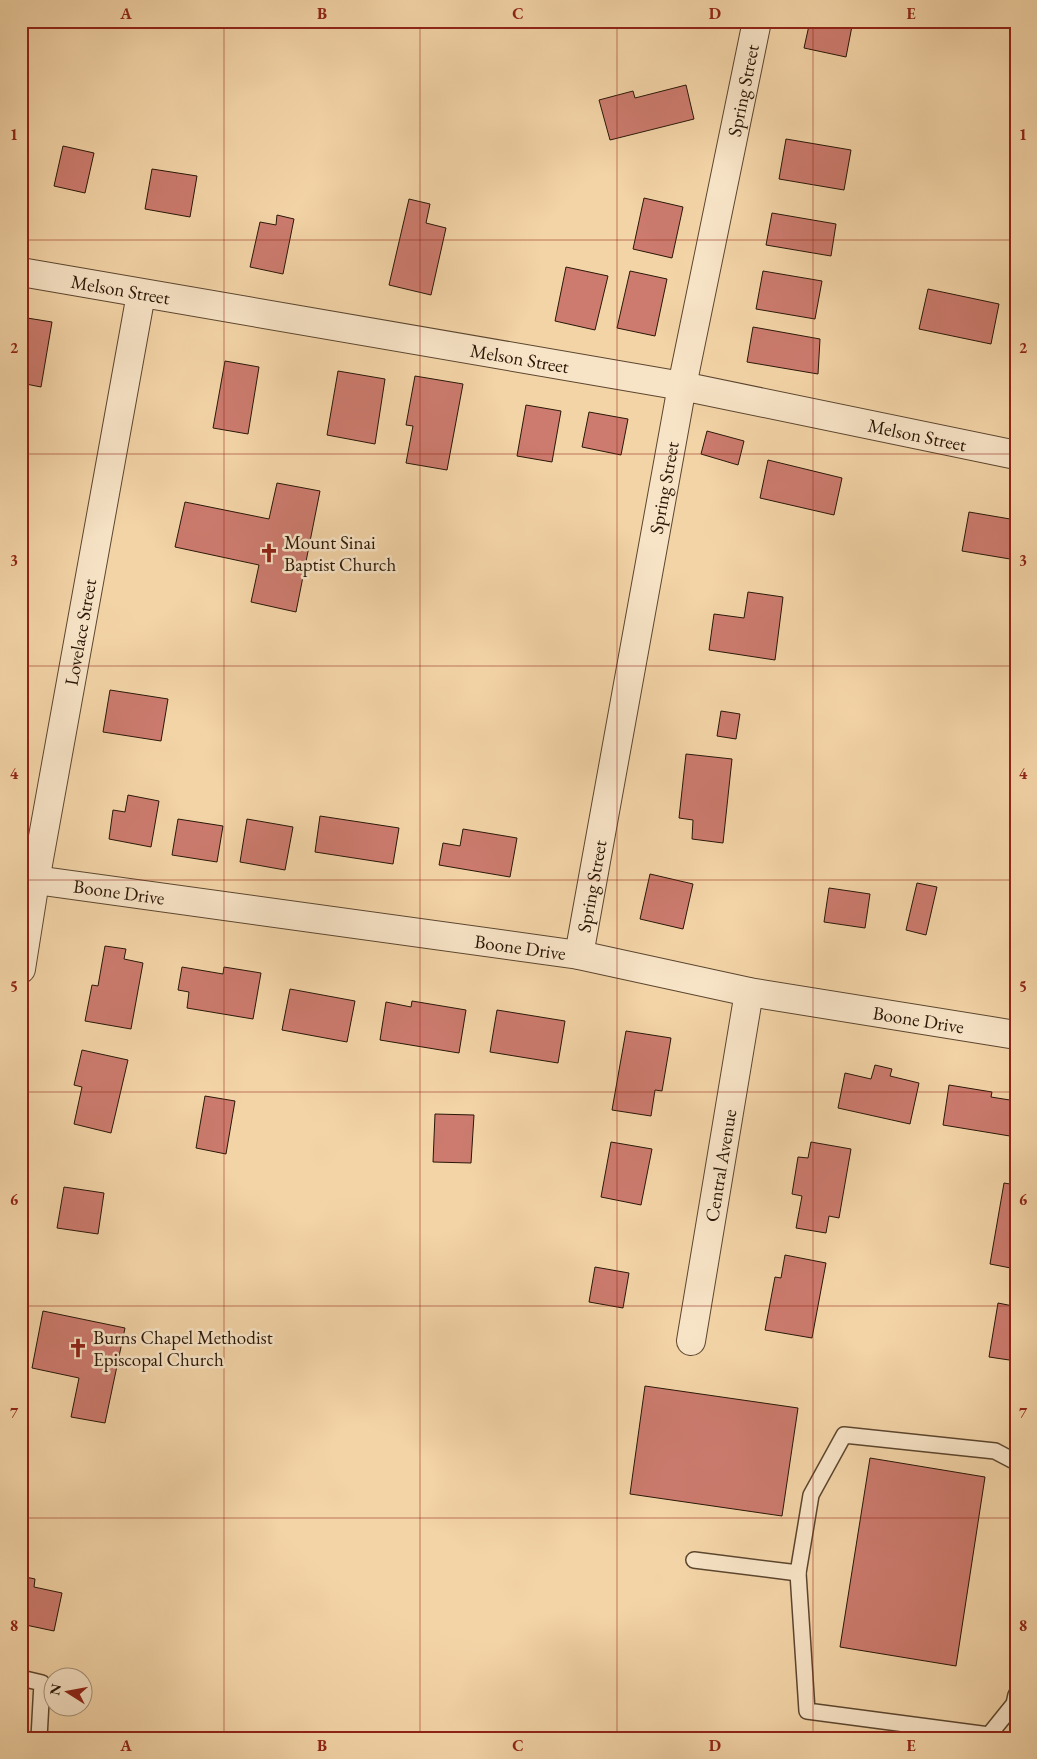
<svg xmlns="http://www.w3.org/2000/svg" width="1037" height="1759" font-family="'EB Garamond',serif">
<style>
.building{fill:#cc7b6e;stroke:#291707}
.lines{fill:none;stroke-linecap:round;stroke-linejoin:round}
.service-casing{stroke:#5c462f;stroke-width:18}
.minor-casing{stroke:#5c462f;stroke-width:30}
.tertiary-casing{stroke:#5c462f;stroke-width:30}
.service{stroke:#f7e3c6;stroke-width:15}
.minor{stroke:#f7e3c6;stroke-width:28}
.tertiary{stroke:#f7e3c6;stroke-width:28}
.grid{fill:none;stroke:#8f2418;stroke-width:1;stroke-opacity:0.55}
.labels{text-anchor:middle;stroke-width:5;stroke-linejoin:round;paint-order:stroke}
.street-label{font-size:19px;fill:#291707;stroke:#f7e3c6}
.poi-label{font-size:19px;fill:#291707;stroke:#f7e3c6;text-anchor:start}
.neatline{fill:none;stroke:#8f2418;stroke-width:2}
.grid-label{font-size:16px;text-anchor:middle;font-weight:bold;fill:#8f2418}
</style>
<rect width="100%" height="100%" fill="#f3d4a7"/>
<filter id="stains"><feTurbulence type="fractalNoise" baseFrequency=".004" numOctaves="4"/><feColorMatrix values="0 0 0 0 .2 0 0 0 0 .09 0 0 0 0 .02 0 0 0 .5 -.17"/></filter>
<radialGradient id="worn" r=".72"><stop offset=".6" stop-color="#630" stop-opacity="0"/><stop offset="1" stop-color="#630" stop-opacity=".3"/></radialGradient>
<g class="building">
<path d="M 810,21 L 853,21 L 846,57 L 804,48 Z"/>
<path d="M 686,85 L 694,119 L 610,140 L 599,100 L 633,91 L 635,98 Z"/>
<path d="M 786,139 L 851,150 L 844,190 L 779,179 Z"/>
<path d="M 63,146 L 94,153 L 85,193 L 54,186 Z"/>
<path d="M 152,169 L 197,176 L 190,217 L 145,209 Z"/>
<path d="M 644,198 L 683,207 L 672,258 L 633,249 Z"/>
<path d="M 409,199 L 430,204 L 426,223 L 446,228 L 431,295 L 389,285 Z"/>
<path d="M 772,213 L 836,224 L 831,256 L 766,245 Z"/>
<path d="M 277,215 L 294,219 L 283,274 L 250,267 L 260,222 L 276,225 Z"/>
<path d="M 566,267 L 608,276 L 595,330 L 555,321 Z"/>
<path d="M 630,271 L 667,279 L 655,336 L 617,328 Z"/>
<path d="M 763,271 L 822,281 L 815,319 L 756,309 Z"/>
<path d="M 928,289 L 999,304 L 991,344 L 919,329 Z"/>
<path d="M 21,317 L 52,322 L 41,387 L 21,383 Z"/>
<path d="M 753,327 L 820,339 L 818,374 L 747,362 Z"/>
<path d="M 225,361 L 259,367 L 248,434 L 213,428 Z"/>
<path d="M 338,371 L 385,379 L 375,444 L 327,435 Z"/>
<path d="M 415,376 L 463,384 L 447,470 L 406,463 L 413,426 L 406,425 Z"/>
<path d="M 526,405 L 561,411 L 552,462 L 517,456 Z"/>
<path d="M 589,412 L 628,419 L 621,455 L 582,447 Z"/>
<path d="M 707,431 L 744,441 L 738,465 L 701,454 Z"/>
<path d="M 768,460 L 842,478 L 834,515 L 760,498 Z"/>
<path d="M 277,483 L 320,491 L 296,612 L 251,602 L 259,565 L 175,547 L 185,502 L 269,519 Z"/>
<path d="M 969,512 L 1016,520 L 1016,560 L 962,551 Z"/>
<path d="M 748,592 L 783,597 L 775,660 L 709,650 L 714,614 L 744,618 Z"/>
<path d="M 110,690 L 168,699 L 161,741 L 103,732 Z"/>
<path d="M 721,711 L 740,714 L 736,739 L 717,736 Z"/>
<path d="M 686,754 L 732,759 L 723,843 L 692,839 L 693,820 L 679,818 Z"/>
<path d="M 128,795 L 159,801 L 151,847 L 109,839 L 113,810 L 125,812 Z"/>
<path d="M 320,816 L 399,828 L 393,864 L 315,852 Z"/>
<path d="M 178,819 L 223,826 L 217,862 L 172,855 Z"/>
<path d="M 247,819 L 293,827 L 285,870 L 240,862 Z"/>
<path d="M 463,829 L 517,838 L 510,877 L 439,865 L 443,843 L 460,846 Z"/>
<path d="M 650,874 L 693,884 L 683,929 L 640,919 Z"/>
<path d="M 917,883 L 937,887 L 926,935 L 906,930 Z"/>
<path d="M 829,888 L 870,894 L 865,928 L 824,922 Z"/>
<path d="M 105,946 L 126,949 L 124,959 L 143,963 L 131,1029 L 85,1021 L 92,985 L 98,986 Z"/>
<path d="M 182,967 L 223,974 L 224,967 L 261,973 L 253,1019 L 187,1008 L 189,992 L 178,990 Z"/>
<path d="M 290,989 L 355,1001 L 347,1042 L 282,1030 Z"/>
<path d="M 412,1001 L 466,1010 L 459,1053 L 380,1040 L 386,1002 L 411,1007 Z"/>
<path d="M 497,1010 L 565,1021 L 558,1063 L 490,1052 Z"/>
<path d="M 626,1031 L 671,1038 L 662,1091 L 655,1090 L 651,1116 L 612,1110 Z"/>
<path d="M 82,1050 L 128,1060 L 111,1133 L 74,1124 L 82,1087 L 74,1085 Z"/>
<path d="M 875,1065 L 892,1069 L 890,1076 L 919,1083 L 910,1124 L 838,1108 L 845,1073 L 871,1079 Z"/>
<path d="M 949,1085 L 992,1092 L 991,1097 L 1016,1101 L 1016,1137 L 943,1125 Z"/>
<path d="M 205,1096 L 235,1101 L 226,1154 L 196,1148 Z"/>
<path d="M 435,1114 L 474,1115 L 471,1163 L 433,1162 Z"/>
<path d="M 611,1142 L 652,1149 L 641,1205 L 601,1197 Z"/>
<path d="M 811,1142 L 851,1149 L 839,1218 L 829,1216 L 826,1233 L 796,1228 L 802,1196 L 792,1194 L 798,1157 L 808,1158 Z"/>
<path d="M 1004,1183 L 1016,1185 L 1016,1269 L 990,1264 Z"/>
<path d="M 64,1187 L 104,1193 L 98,1234 L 57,1228 Z"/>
<path d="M 785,1255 L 826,1263 L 812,1338 L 765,1330 L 775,1277 L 781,1278 Z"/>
<path d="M 595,1267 L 629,1273 L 623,1308 L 589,1302 Z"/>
<path d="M 1015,1294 L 1016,1361 L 989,1357 L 998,1303 L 1013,1306 Z"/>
<path d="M 43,1311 L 125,1328 L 105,1423 L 71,1417 L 79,1378 L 32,1368 Z"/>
<path d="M 645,1386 L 798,1408 L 782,1516 L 630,1494 Z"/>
<path d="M 870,1458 L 985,1477 L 956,1666 L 840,1647 Z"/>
<path d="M 21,1576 L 35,1579 L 34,1587 L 62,1593 L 54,1631 L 21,1624 Z"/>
</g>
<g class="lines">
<defs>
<g id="service">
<path d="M 694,1560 L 798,1573 L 811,1495 L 844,1435 L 995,1451 L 1016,1462"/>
<path d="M 798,1573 L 807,1711 L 989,1735 L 1014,1704 L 1016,1695"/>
<path d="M 21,1678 L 42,1683 L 39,1738"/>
</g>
<g id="minor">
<path id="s1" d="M 21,272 L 682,386 L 1016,455"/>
<path id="s2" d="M 579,955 L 682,386 L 757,21"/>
<path id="s3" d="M 21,969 L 35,881 L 141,294"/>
<path id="s4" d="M 691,1341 L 749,992"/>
</g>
<g id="tertiary">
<path id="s5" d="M 21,878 L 579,955 L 749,992 L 1016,1035"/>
</g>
</defs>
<use href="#service" class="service-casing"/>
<use href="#minor" class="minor-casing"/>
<use href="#tertiary" class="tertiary-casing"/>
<use href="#service" class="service"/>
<use href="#minor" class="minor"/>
<use href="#tertiary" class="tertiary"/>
</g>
<path class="grid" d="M 224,21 L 224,1738M 420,21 L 420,1738M 617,21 L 617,1738M 813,21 L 813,1738M 21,240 L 1016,240M 21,454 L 1016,454M 21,666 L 1016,666M 21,880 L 1016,880M 21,1092 L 1016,1092M 21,1306 L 1016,1306M 21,1518 L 1016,1518"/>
<defs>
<symbol id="church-bare" viewBox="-9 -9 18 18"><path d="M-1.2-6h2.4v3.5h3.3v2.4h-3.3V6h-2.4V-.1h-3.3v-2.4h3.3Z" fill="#8f2418" stroke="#f7e3c6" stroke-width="2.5" paint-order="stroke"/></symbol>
</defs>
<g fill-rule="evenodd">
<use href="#church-bare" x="255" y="539" width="28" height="28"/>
<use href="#church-bare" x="64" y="1334" width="28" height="28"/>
</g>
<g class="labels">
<g class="street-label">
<text dy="7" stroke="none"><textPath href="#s2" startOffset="880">Spring Street</textPath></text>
<text dy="7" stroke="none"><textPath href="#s1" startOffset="101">Melson Street</textPath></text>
<text dy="7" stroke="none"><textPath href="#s1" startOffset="506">Melson Street</textPath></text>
<text dy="7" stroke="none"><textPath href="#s1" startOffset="911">Melson Street</textPath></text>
<text dy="7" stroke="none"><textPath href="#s2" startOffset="475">Spring Street</textPath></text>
<text dy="7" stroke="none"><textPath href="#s3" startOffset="342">Lovelace Street</textPath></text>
<text dy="7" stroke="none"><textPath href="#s2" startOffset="70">Spring Street</textPath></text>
<text dy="7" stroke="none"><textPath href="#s5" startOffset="99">Boone Drive</textPath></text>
<text dy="7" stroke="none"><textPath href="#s5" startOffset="504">Boone Drive</textPath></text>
<text dy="7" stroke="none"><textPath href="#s5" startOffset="909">Boone Drive</textPath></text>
<text dy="7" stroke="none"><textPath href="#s4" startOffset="178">Central Avenue</textPath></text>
</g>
<g class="poi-label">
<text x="284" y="549">Mount Sinai<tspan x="284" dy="22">Baptist Church</tspan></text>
<text x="93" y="1344">Burns Chapel Methodist<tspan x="93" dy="22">Episcopal Church</tspan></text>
</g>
</g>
<rect width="1037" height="1759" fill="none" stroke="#f3d4a7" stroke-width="55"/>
<g transform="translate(68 1692) rotate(281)"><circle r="24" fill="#f7e3c6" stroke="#a5917a"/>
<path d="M0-4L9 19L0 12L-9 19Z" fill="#8f2418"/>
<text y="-8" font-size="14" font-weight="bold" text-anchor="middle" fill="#291707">N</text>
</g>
<rect x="28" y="28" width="982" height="1704" class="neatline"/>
<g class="grid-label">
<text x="126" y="19">A</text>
<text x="322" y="19">B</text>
<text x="518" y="19">C</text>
<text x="715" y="19">D</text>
<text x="911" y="19">E</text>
<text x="14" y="140">1</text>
<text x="1023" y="140">1</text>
<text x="14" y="353">2</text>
<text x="1023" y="353">2</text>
<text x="14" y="566">3</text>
<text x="1023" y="566">3</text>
<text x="14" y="779">4</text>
<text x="1023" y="779">4</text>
<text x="14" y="992">5</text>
<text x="1023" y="992">5</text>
<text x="14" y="1205">6</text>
<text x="1023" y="1205">6</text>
<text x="14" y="1418">7</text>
<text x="1023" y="1418">7</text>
<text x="14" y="1631">8</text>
<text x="1023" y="1631">8</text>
<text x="126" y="1751">A</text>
<text x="322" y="1751">B</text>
<text x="518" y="1751">C</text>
<text x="715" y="1751">D</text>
<text x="911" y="1751">E</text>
</g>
<rect width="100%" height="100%" filter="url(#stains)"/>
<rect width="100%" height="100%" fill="url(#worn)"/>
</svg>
